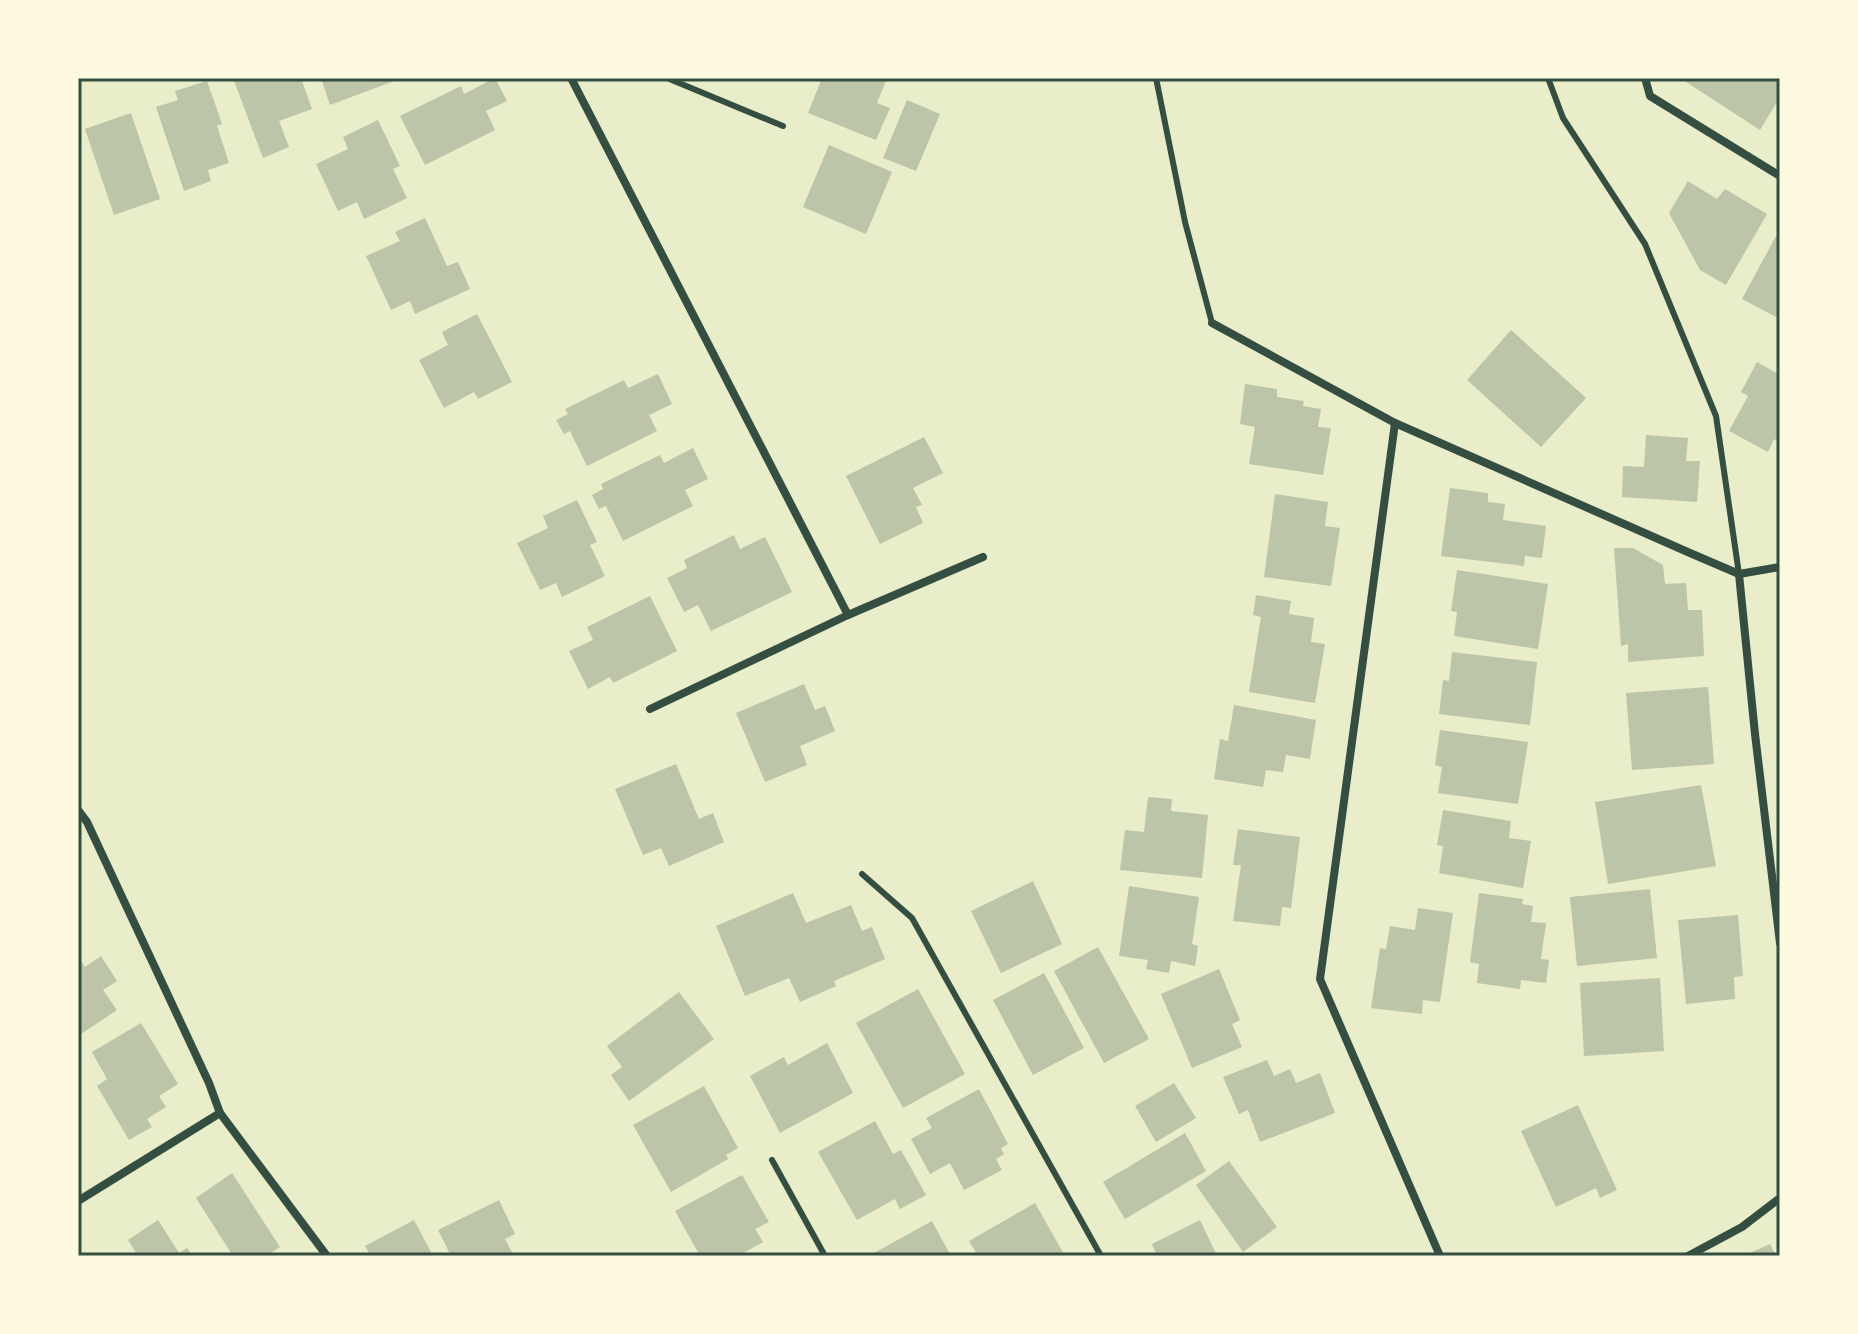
<svg xmlns="http://www.w3.org/2000/svg" width="1858" height="1334" font-family="Jost,sans-serif">
<style>
.building{fill:#bcc5a7}
.lines{fill:none;stroke-linecap:round;stroke-linejoin:round}
.service{stroke:#344e41;stroke-width:6}
.minor{stroke:#344e41;stroke-width:8}
.neatline{fill:none;stroke:#344e41;stroke-width:3}
</style>
<rect width="100%" height="100%" fill="#e9edc9"/>
<g class="building">
<path d="M 233,78 L 301,78 L 312,109 L 279,121 L 289,147 L 263,158 Z"/>
<path d="M 321,78 L 402,78 L 330,105 Z"/>
<path d="M 495,78 L 507,101 L 486,111 L 495,130 L 425,165 L 400,116 L 461,86 L 464,94 Z"/>
<path d="M 822,78 L 887,78 L 877,103 L 890,108 L 876,140 L 808,113 Z"/>
<path d="M 1680,78 L 1780,78 L 1780,97 L 1760,130 Z"/>
<path d="M 207,81 L 222,124 L 217,126 L 229,163 L 208,170 L 211,181 L 184,191 L 156,107 L 178,100 L 175,91 Z"/>
<path d="M 907,100 L 940,114 L 916,171 L 883,158 Z"/>
<path d="M 131,113 L 160,199 L 114,215 L 85,129 Z"/>
<path d="M 378,120 L 400,166 L 393,169 L 407,198 L 364,219 L 357,202 L 338,211 L 316,164 L 348,149 L 343,137 Z"/>
<path d="M 829,145 L 892,172 L 866,234 L 803,207 Z"/>
<path d="M 1688,181 L 1717,199 L 1725,189 L 1767,214 L 1726,285 L 1700,270 L 1669,213 Z"/>
<path d="M 425,218 L 447,266 L 458,262 L 470,289 L 415,314 L 410,301 L 391,310 L 366,256 L 400,241 L 395,232 Z"/>
<path d="M 1776,236 L 1780,238 L 1780,319 L 1742,299 Z"/>
<path d="M 477,314 L 512,382 L 478,399 L 474,392 L 444,408 L 419,360 L 448,345 L 442,332 Z"/>
<path d="M 1511,330 L 1586,398 L 1541,447 L 1467,380 Z"/>
<path d="M 1757,362 L 1780,375 L 1780,443 L 1774,439 L 1768,452 L 1729,431 L 1748,396 L 1741,392 Z"/>
<path d="M 658,374 L 672,404 L 649,415 L 657,431 L 587,466 L 570,431 L 564,434 L 556,420 L 568,414 L 565,409 L 624,380 L 628,388 Z"/>
<path d="M 1245,384 L 1277,389 L 1277,397 L 1304,401 L 1303,406 L 1321,409 L 1318,427 L 1331,428 L 1323,475 L 1249,464 L 1255,427 L 1240,424 Z"/>
<path d="M 1646,435 L 1688,438 L 1686,461 L 1700,461 L 1697,502 L 1622,497 L 1623,466 L 1644,467 Z"/>
<path d="M 924,437 L 943,473 L 913,488 L 922,505 L 916,507 L 923,523 L 880,544 L 846,476 Z"/>
<path d="M 693,448 L 708,479 L 685,490 L 693,506 L 623,541 L 606,506 L 599,509 L 592,495 L 603,489 L 601,484 L 660,455 L 664,463 Z"/>
<path d="M 1450,488 L 1488,493 L 1488,502 L 1505,504 L 1503,520 L 1546,526 L 1542,558 L 1525,556 L 1524,566 L 1441,556 Z"/>
<path d="M 1275,494 L 1328,502 L 1325,526 L 1340,528 L 1331,586 L 1264,577 Z"/>
<path d="M 577,500 L 597,542 L 590,545 L 605,576 L 562,597 L 556,583 L 540,590 L 517,543 L 548,528 L 543,516 Z"/>
<path d="M 734,535 L 740,549 L 765,537 L 792,592 L 711,631 L 698,605 L 684,612 L 667,578 L 687,568 L 684,560 Z"/>
<path d="M 1614,548 L 1633,548 L 1663,565 L 1665,584 L 1686,583 L 1688,610 L 1702,610 L 1704,656 L 1628,662 L 1628,644 L 1621,646 Z"/>
<path d="M 1457,570 L 1548,584 L 1538,649 L 1454,636 L 1457,612 L 1451,611 Z"/>
<path d="M 1256,595 L 1291,601 L 1289,614 L 1314,618 L 1311,642 L 1325,644 L 1315,703 L 1249,692 L 1261,617 L 1253,615 Z"/>
<path d="M 650,596 L 677,651 L 613,683 L 610,677 L 588,689 L 569,651 L 593,640 L 587,627 Z"/>
<path d="M 1452,652 L 1537,662 L 1530,725 L 1439,714 L 1443,680 L 1449,681 Z"/>
<path d="M 804,684 L 815,710 L 825,706 L 835,731 L 800,746 L 807,765 L 765,782 L 736,713 Z"/>
<path d="M 1708,687 L 1714,764 L 1632,770 L 1626,693 Z"/>
<path d="M 1234,705 L 1316,720 L 1310,759 L 1286,755 L 1283,772 L 1266,770 L 1263,787 L 1214,779 L 1220,739 L 1228,741 Z"/>
<path d="M 1440,730 L 1528,742 L 1518,804 L 1438,793 L 1442,767 L 1435,765 Z"/>
<path d="M 676,764 L 699,819 L 713,813 L 724,842 L 669,866 L 661,848 L 643,855 L 615,789 Z"/>
<path d="M 1701,785 L 1716,866 L 1608,884 L 1595,802 Z"/>
<path d="M 1148,797 L 1172,799 L 1171,811 L 1208,815 L 1202,878 L 1120,870 L 1125,830 L 1144,832 Z"/>
<path d="M 1443,810 L 1511,821 L 1509,838 L 1531,841 L 1523,888 L 1439,873 L 1443,846 L 1437,845 Z"/>
<path d="M 1238,829 L 1300,837 L 1291,908 L 1282,907 L 1280,926 L 1233,921 L 1241,865 L 1233,865 Z"/>
<path d="M 1033,881 L 1062,944 L 1001,973 L 971,911 Z"/>
<path d="M 1129,886 L 1199,897 L 1192,944 L 1198,946 L 1195,966 L 1171,961 L 1169,973 L 1146,969 L 1148,960 L 1119,956 Z"/>
<path d="M 1650,889 L 1657,958 L 1577,966 L 1570,897 Z"/>
<path d="M 793,893 L 806,923 L 851,905 L 862,931 L 872,927 L 885,959 L 834,981 L 836,986 L 800,1002 L 789,978 L 745,996 L 716,926 Z"/>
<path d="M 1479,893 L 1523,899 L 1522,904 L 1533,906 L 1531,922 L 1546,923 L 1541,959 L 1549,960 L 1546,983 L 1521,980 L 1520,989 L 1477,983 L 1479,964 L 1470,962 Z"/>
<path d="M 1418,908 L 1453,913 L 1440,1002 L 1423,1000 L 1422,1014 L 1371,1008 L 1380,948 L 1386,949 L 1390,926 L 1415,930 Z"/>
<path d="M 1738,915 L 1743,976 L 1734,977 L 1735,999 L 1686,1004 L 1678,920 Z"/>
<path d="M 1098,947 L 1149,1039 L 1104,1063 L 1054,971 Z"/>
<path d="M 78,956 L 85,967 L 101,956 L 117,981 L 103,990 L 117,1010 L 78,1036 Z"/>
<path d="M 1219,969 L 1240,1020 L 1232,1024 L 1242,1047 L 1192,1068 L 1161,994 Z"/>
<path d="M 1044,973 L 1084,1048 L 1033,1075 L 993,1000 Z"/>
<path d="M 1660,978 L 1664,1051 L 1584,1056 L 1580,983 Z"/>
<path d="M 918,989 L 965,1074 L 903,1108 L 856,1023 Z"/>
<path d="M 679,992 L 714,1039 L 629,1101 L 611,1075 L 622,1067 L 607,1046 Z"/>
<path d="M 141,1023 L 178,1084 L 159,1096 L 166,1107 L 147,1119 L 152,1127 L 129,1140 L 97,1086 L 107,1079 L 92,1052 Z"/>
<path d="M 827,1043 L 853,1093 L 780,1133 L 750,1076 L 784,1057 L 788,1065 Z"/>
<path d="M 1267,1060 L 1274,1076 L 1290,1069 L 1296,1083 L 1320,1073 L 1335,1113 L 1260,1142 L 1248,1110 L 1239,1114 L 1223,1077 Z"/>
<path d="M 1174,1083 L 1196,1118 L 1156,1142 L 1135,1106 Z"/>
<path d="M 704,1086 L 738,1148 L 726,1155 L 728,1159 L 671,1192 L 633,1125 Z"/>
<path d="M 979,1089 L 1008,1144 L 1001,1148 L 1004,1154 L 996,1159 L 1002,1170 L 964,1190 L 950,1163 L 930,1174 L 911,1139 L 932,1128 L 926,1118 Z"/>
<path d="M 1578,1105 L 1617,1190 L 1600,1198 L 1596,1188 L 1556,1207 L 1521,1131 Z"/>
<path d="M 875,1121 L 893,1154 L 901,1150 L 926,1195 L 900,1209 L 895,1199 L 857,1220 L 818,1152 Z"/>
<path d="M 1185,1133 L 1206,1171 L 1125,1219 L 1103,1182 Z"/>
<path d="M 1229,1161 L 1277,1227 L 1243,1252 L 1196,1185 Z"/>
<path d="M 232,1173 L 280,1247 L 266,1256 L 233,1256 L 196,1198 Z"/>
<path d="M 742,1175 L 769,1222 L 755,1229 L 763,1242 L 738,1256 L 700,1256 L 675,1211 Z"/>
<path d="M 499,1200 L 515,1234 L 505,1239 L 514,1256 L 451,1256 L 438,1230 Z"/>
<path d="M 1035,1203 L 1065,1256 L 978,1256 L 969,1241 Z"/>
<path d="M 158,1220 L 179,1253 L 187,1248 L 193,1256 L 138,1256 L 128,1240 Z"/>
<path d="M 414,1220 L 433,1256 L 371,1256 L 365,1246 Z"/>
<path d="M 1200,1220 L 1217,1256 L 1157,1256 L 1152,1244 Z"/>
<path d="M 932,1221 L 951,1256 L 876,1256 L 874,1253 Z"/>
<path d="M 1770,1244 L 1776,1256 L 1743,1256 Z"/>
</g>
<g class="lines">
<g class="service">
<path d="M 667,78 L 783,126"/>
<path d="M 1156,78 L 1185,222 L 1212,323"/>
<path d="M 1548,78 L 1563,118 L 1645,244 L 1716,416 L 1739,574"/>
<path d="M 862,874 L 912,918 L 1101,1256"/>
<path d="M 772,1160 L 825,1256"/>
</g>
<g class="minor">
<path d="M 571,78 L 848,615"/>
<path d="M 1645,78 L 1650,96 L 1780,176"/>
<path d="M 1212,323 L 1395,423 L 1690,553 L 1739,574 L 1780,567"/>
<path d="M 1395,423 L 1320,979 L 1440,1256"/>
<path d="M 1739,574 L 1755,734 L 1780,943"/>
<path d="M 650,709 L 848,615 L 983,557"/>
<path d="M 78,810 L 87,822 L 209,1083 L 220,1113 L 327,1256"/>
<path d="M 78,1201 L 220,1113"/>
<path d="M 1688,1256 L 1742,1227 L 1780,1198"/>
</g>
</g>
<rect width="1858" height="1334" fill="none" stroke="#fefae0" stroke-width="160"/>
<rect x="80" y="80" width="1698" height="1174" class="neatline"/>
</svg>
